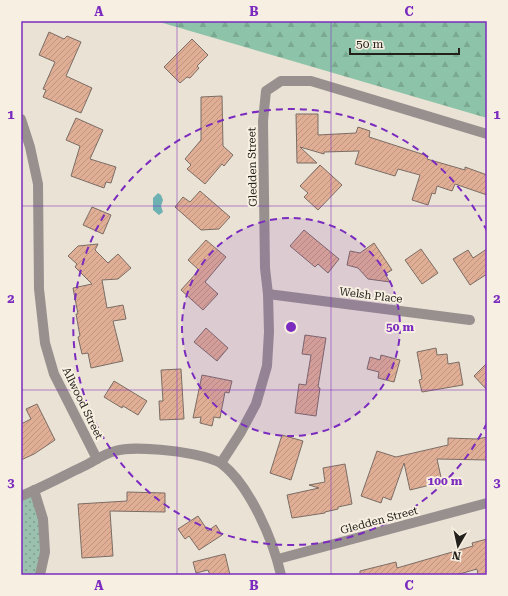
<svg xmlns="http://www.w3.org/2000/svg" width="508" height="596" font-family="'Roboto Serif',serif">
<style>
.grass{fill:url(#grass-dots)}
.forest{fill:url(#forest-firs)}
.water{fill:#6db1b3}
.building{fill:url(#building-hatch);stroke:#7b6d66}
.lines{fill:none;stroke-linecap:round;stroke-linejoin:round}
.street{stroke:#98908f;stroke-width:10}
.grid{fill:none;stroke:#7b2cbf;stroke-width:1;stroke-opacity:0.55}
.ring{fill:none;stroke:#7b2cbf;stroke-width:2;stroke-dasharray:7 5}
.labels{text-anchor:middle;stroke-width:4;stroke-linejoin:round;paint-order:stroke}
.street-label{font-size:11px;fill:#24211c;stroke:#f7efe1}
.centre{fill:#7b2cbf;stroke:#f7efe1;stroke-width:2}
.ring-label{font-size:12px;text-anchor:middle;font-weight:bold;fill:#7b2cbf;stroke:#f7efe1;stroke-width:4;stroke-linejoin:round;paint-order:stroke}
.neatline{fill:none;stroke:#7b2cbf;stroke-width:1.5}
.grid-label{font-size:13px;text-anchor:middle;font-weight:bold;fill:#7b2cbf}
</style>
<defs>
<pattern id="grass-dots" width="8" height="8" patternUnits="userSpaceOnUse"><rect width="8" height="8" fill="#9bc1ae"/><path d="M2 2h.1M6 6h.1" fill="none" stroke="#7e9c8d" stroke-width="1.8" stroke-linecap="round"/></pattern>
<pattern id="forest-firs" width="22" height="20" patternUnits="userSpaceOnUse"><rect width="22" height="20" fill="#8dc4a9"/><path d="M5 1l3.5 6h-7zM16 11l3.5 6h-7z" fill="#7aa891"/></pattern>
<pattern id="building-hatch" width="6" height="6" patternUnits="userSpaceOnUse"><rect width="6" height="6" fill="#e0ae94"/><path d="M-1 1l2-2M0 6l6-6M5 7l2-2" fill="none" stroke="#c0957f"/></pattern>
</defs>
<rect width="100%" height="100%" fill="#eae2d4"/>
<path class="grass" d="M 34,490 L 43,519 L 40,575 L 21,575 L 21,496 Z"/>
<path class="forest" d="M 156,21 L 487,21 L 487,118 Z"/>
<path class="water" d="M 158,193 L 161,195 L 163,200 L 161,206 L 163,212 L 159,215 L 153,210 L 153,198 Z"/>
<g class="building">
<path d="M 49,32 L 64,39 L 67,36 L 81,42 L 66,76 L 92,88 L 81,113 L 43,97 L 46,90 L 43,89 L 55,62 L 39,55 Z"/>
<path d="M 192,39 L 208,55 L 197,66 L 199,68 L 190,78 L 187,77 L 180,83 L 164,67 Z"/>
<path d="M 222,96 L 223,146 L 233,155 L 224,166 L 222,164 L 205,184 L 187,169 L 191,165 L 185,159 L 201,140 L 201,97 Z"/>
<path d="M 296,114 L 318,114 L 318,135 L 356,133 L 358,127 L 370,131 L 369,137 L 428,156 L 427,159 L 465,170 L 465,167 L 487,175 L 487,195 L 455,184 L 452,191 L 437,186 L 435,194 L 432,193 L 428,205 L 412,200 L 420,175 L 398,169 L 395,176 L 355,164 L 359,151 L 324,152 L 324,154 L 300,147 L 317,163 L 297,163 Z"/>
<path d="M 76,118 L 103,130 L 90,159 L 116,167 L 111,183 L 106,182 L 104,188 L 71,176 L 80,146 L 66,140 Z"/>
<path d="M 320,165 L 342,185 L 318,210 L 304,197 L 308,193 L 300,186 Z"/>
<path d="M 200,191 L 230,217 L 219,229 L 201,230 L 175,207 L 183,197 L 190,202 Z"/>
<path d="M 92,207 L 111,215 L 103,234 L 83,225 Z"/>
<path d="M 304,230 L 339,259 L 328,273 L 318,264 L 315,267 L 290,246 Z"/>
<path d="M 206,240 L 226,257 L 205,282 L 218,294 L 203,310 L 181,290 L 199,270 L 188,260 Z"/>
<path d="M 374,243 L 392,270 L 385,274 L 390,282 L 368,279 L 358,268 L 347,265 L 350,251 L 360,253 Z"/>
<path d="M 98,244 L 95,250 L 108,263 L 118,254 L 131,268 L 118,279 L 102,280 L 107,308 L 123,305 L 126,319 L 113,321 L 123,361 L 91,368 L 88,353 L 82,354 L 78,337 L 80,336 L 76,314 L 78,314 L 73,288 L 92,284 L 75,267 L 77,264 L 68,256 L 78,246 Z"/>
<path d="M 421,249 L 438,273 L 422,284 L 405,260 Z"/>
<path d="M 487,249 L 487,274 L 470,285 L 453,259 L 468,250 L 473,258 Z"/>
<path d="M 206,328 L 228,348 L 217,361 L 194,342 Z"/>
<path d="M 305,335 L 326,338 L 318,387 L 320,388 L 316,416 L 295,413 L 299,384 L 306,385 L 311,355 L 302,354 Z"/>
<path d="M 436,348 L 437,355 L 447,354 L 448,364 L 459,362 L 463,385 L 422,392 L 419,380 L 422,379 L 417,352 Z"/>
<path d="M 381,355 L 400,360 L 394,382 L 378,378 L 379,372 L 367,369 L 370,357 L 380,360 Z"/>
<path d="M 487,363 L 487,390 L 474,376 Z"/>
<path d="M 181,369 L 184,419 L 160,420 L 159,401 L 163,401 L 161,370 Z"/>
<path d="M 202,375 L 232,381 L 229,393 L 225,392 L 220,418 L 214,417 L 212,426 L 200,423 L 201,417 L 193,418 Z"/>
<path d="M 114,381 L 147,401 L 138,415 L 123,406 L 122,408 L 104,397 Z"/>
<path d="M 37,404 L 55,440 L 34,454 L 21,460 L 21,424 L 31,419 L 26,409 Z"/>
<path d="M 282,435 L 303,441 L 291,480 L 270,473 Z"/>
<path d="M 487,437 L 487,460 L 437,459 L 442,482 L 410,490 L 404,463 L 391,500 L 383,497 L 381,503 L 361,496 L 377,451 L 396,457 L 448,445 L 448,438 L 477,439 Z"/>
<path d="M 345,464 L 352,504 L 338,507 L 338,509 L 325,512 L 325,513 L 292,518 L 287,495 L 319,488 L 309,485 L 325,482 L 323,468 Z"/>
<path d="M 127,492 L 165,493 L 165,512 L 110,511 L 113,556 L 82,558 L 78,504 L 127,501 Z"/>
<path d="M 198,516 L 208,531 L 216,525 L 222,535 L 199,550 L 189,536 L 185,539 L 178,529 Z"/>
<path d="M 487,539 L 487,575 L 478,575 L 477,569 L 456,575 L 360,575 L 360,571 L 396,562 L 397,568 L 473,546 L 472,543 Z"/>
<path d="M 225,554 L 230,575 L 210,575 L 208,570 L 196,573 L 193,562 Z"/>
</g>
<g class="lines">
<g class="street">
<path d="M 21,119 L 30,147 L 38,184 L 39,289 L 45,343 L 54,374 L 97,459"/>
<path d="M 268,294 L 470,320"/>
<path d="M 221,463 L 241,432 L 256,404 L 267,366 L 269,332 L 268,294 L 265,268 L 263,121 L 266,91 L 281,81 L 311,81 L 487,134"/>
<path d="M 34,490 L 43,519 L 45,552 L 40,575"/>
<path d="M 21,496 C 43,487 63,476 84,466 C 94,461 104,454 115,451 C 130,447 147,449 163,450 C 177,451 211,456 222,464 C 250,486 273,540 281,575"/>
<path d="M 278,559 L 487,503"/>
</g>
</g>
<path class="grid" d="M 177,21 L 177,575M 331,21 L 331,575M 21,206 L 487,206M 21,390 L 487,390"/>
<circle cx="291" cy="327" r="109" fill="#7b2cbf" fill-opacity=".12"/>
<g class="ring">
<circle cx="291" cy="327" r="109"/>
<path d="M487 423A218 218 0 1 1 487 231"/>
</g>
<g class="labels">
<g class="street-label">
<text transform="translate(252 167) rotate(-91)" y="4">Gledden Street</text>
<text transform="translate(371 295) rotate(7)" y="4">Welsh Place</text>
<text transform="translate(83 403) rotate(64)" y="4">Allwood Street</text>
<text transform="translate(379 520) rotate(-15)" y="4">Gledden Street</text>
</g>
</g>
<circle cx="291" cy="327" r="6" class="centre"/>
<g class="ring-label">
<text x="400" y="331">50 m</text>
<text x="445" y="485">100 m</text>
</g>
<rect width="508" height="596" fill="none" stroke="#f7efe1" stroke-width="44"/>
<g transform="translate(458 546) rotate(189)" stroke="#f7efe1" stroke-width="3" paint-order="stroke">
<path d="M0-3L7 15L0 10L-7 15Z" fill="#24211c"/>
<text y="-6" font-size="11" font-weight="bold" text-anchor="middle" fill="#24211c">N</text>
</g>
<path d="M350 48v6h109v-6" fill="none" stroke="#24211c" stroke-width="2"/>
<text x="356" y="48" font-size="12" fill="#24211c" stroke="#f7efe1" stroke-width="3" paint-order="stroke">50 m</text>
<rect x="22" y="22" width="464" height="552" class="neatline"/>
<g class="grid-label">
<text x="99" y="16">A</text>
<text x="254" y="16">B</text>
<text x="409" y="16">C</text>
<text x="11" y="119">1</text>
<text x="497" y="119">1</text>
<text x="11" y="303">2</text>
<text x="497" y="303">2</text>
<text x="11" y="487">3</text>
<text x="497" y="487">3</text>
<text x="99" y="590">A</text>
<text x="254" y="590">B</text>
<text x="409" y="590">C</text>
</g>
</svg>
